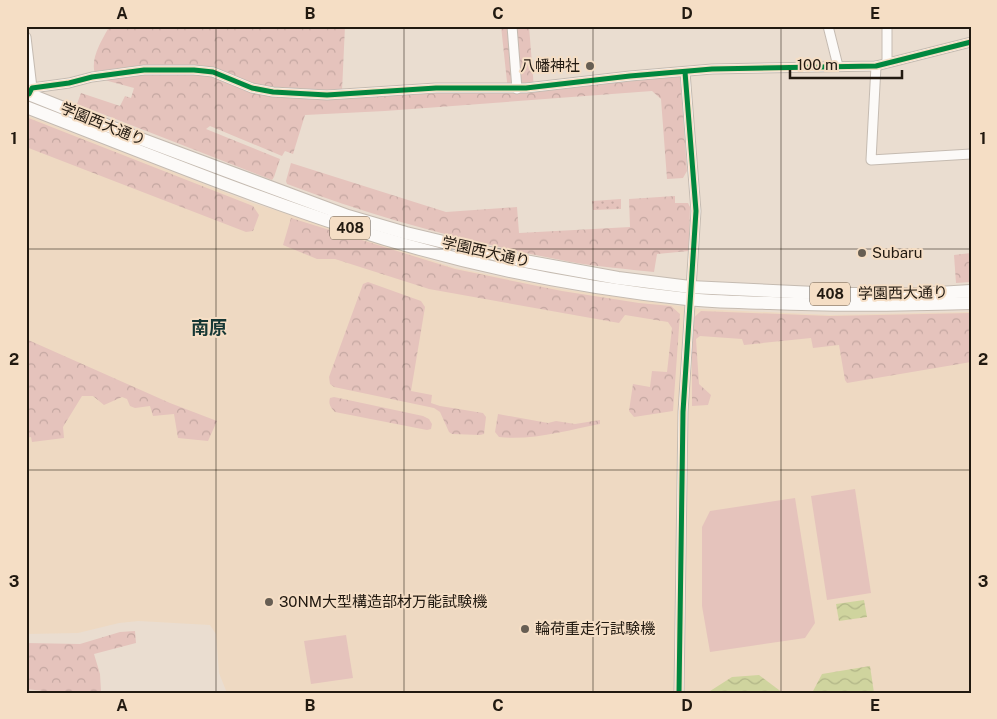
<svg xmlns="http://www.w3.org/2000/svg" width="997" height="719" font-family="'Public Sans','Noto Sans JP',sans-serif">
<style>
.built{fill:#eed9c2}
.grass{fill:url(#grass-dots)}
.forest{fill:url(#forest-crowns)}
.green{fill:#e5c3bc}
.water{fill:url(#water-waves)}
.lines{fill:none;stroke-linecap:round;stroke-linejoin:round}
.minor-casing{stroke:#c5bbb1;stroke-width:11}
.highway-casing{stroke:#c5bbb1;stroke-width:14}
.minor{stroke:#fcfaf8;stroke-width:9}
.highway{stroke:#fcfaf8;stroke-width:12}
.cycleway-casing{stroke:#f5dec5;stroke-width:8}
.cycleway{stroke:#00873e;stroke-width:5}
.grid{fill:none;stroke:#211910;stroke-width:1;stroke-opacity:0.55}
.poi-dot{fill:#675e53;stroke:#f5dec5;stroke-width:2}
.labels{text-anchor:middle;stroke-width:4;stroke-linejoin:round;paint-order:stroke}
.shield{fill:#f5dec5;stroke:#615446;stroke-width:1}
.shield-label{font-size:14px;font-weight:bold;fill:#211910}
.poi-label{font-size:15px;fill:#211910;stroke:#f5dec5;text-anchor:start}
.street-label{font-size:15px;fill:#211910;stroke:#f5dec5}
.quarter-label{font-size:18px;font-weight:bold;fill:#163835;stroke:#f5dec5}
.neatline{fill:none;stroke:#211910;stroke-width:2}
.grid-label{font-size:16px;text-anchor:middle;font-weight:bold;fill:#211910}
</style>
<defs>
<pattern id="grass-dots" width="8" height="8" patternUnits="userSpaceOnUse" patternTransform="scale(1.25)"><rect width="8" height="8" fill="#e5c3bc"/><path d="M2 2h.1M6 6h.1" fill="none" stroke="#c4a7a1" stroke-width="1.8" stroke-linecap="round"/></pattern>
<pattern id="forest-crowns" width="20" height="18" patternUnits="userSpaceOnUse" patternTransform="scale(1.25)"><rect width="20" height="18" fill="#e5c3bc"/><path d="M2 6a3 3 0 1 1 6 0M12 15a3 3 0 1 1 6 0" fill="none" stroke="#c4a7a1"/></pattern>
<pattern id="water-waves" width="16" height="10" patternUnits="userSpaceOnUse" patternTransform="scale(1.25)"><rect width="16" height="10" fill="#cfd49e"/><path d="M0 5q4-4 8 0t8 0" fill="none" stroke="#b1b587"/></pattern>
</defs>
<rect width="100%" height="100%" fill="#eaddd0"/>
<path class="built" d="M 26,115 L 253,203 L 456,268 L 562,289 L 701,309 L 830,315 L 971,312 L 971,693 L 227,693 L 219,673 L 216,634 L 210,625 L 139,621 L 119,623 L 78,633 L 26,634 Z"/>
<path class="grass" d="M 621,199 L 621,209 L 593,210 L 592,201 Z"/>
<g class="forest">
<path d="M 173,26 L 345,26 L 342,91 L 508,91 L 501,26 L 529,26 L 534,89 L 680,76 L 687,171 L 683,178 L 667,179 L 661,99 L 652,91 L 385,111 L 305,115 L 293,154 L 285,151 L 282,156 L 210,126 L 206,129 L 280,159 L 274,177 L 272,180 L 77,104 L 81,93 L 120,106 L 125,96 L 131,98 L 134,88 L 97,78 C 88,63 100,43 108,29 Z"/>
<path d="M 26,117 L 253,206 L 259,215 L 253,231 L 246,232 L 26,147 Z"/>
<path d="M 291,163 L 446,212 L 517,207 L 519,233 L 630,227 L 629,199 L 675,196 L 675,203 L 688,203 L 690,207 L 689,251 L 657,254 L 654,272 C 627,269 599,267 571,262 C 475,244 379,219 287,184 L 286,181 Z"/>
<path d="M 291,218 L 455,269 L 562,291 L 639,303 L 671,306 L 680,314 L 673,411 L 634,417 L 629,411 L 633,384 L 650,387 L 652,371 L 667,372 L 672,328 L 668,322 L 625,315 L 619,323 L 429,289 L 335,259 L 317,259 L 283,245 Z"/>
<path d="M 971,253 L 971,282 L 956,283 L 954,255 Z"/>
<path d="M 368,282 L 421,301 L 425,307 L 411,391 L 432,395 L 431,403 L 440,406 L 483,413 L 486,417 L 484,434 L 480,435 L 452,434 L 449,432 L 440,412 L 434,408 L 334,387 L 330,384 L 329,377 L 363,284 Z"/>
<path d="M 701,311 L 830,316 L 971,313 L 971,362 L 847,383 L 845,380 L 839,345 L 813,348 L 811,338 L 744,345 L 742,339 L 700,336 L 696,339 L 699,384 L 711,395 L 708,405 L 692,406 L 692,319 Z"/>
<path d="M 26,339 L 170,403 L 217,421 L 208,441 L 178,438 L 174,414 L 153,416 L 150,406 L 135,408 L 130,406 L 127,399 L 122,397 L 104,405 L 93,396 L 82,396 L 63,427 L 64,438 L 32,442 L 31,437 L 26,438 Z"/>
<path d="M 334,397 L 423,416 L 429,419 L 432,424 L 431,429 L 427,430 L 335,412 C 331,408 328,404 330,398 Z"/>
<path d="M 498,414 L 548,423 L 556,421 L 575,424 L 600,420 L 600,424 C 568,430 532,441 499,437 L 495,432 Z"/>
<path d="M 135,631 L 136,643 L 94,654 L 100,674 L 101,691 L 91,693 L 61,693 L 26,689 L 26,643 L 80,644 L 120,632 Z"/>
</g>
<g class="green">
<path d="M 855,489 L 871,593 L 827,600 L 811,496 Z"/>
<path d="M 795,498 L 815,623 L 805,638 L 710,652 L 702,606 L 702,527 L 710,511 Z"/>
<path d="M 346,635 L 353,678 L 311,684 L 304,641 Z"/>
</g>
<g class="water">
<path d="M 864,600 L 867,617 L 839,621 L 836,604 Z"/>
<path d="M 870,666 L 874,693 L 812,693 L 822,674 Z"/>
<path d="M 759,675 L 783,693 L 707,693 L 732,677 Z"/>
</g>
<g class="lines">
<defs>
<g id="minor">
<path d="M 512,26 L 517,89"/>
<path d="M 828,26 L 838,66"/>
<path d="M 26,37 L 32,88"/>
<path d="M 887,62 L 887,26"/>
<path d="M 876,66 L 871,160 L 971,154"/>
<path d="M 29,94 L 32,88 L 69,83 L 92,77 L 144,70 L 194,70 L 213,72 L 252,88 L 273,92 L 327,95 L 436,88 L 526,88 L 630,76 L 712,69 L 876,66 L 971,42"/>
<path d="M 679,693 L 683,412 L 696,211 L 685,72"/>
</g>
<g id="highway">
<path d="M 26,93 L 141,139 L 348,216 L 406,233 L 519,260 L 618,278 L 690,287 L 837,294 L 921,294 L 971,291"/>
<path d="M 26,107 C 132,148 239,192 347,227 C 456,263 573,287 687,299 C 714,302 742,302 770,303 C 837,306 904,305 971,303"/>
</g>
</defs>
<use href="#minor" class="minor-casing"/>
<use href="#highway" class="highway-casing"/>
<use href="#minor" class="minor"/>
<use href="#highway" class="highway"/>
<defs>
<g id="cycleway">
<path d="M 29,94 L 32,88 L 69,83 L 92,77 L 144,70 L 194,70 L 213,72 L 252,88 L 273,92 L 327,95 L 436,88 L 526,88 L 630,76 L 712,69 L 876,66 L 971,42"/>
<path d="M 679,693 L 683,412 L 696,211 L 685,72"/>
</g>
</defs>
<use href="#cycleway" class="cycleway-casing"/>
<use href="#cycleway" class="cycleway"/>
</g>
<path class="grid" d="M 216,26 L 216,693M 404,26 L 404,693M 593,26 L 593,693M 781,26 L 781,693M 26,249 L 971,249M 26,470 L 971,470"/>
<g class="poi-dot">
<circle cx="590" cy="66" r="5"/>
<circle cx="862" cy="253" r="5"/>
<circle cx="269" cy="602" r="5"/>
<circle cx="525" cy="629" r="5"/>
</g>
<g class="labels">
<g class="shield">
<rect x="330" y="216.5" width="40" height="23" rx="4"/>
<rect x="810" y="282.5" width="40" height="23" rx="4"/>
</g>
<g class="shield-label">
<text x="350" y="233">408</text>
<text x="830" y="299">408</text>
</g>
<g class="poi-label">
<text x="580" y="71" text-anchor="end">八幡神社</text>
<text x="872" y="258">Subaru</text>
<text x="279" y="607">30NM大型構造部材万能試験機</text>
<text x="535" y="634">輪荷重走行試験機</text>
</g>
<g class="street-label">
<text transform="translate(103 124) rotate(22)" y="5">学園西大通り</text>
<text transform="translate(486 252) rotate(13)" y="5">学園西大通り</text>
<text transform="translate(903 293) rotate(-1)" y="5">学園西大通り</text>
</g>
<g class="quarter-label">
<text x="209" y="334">南原</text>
</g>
</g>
<rect width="997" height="719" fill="none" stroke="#f5dec5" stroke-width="55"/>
<path d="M790 70v8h112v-8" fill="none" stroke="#211910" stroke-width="2.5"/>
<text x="797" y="70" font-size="15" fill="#211910" stroke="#f5dec5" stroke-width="4" paint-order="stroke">100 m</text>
<rect x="28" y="28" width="942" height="664" class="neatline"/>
<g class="grid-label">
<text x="122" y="19">A</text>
<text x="310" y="19">B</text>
<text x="498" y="19">C</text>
<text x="687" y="19">D</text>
<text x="875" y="19">E</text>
<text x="14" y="144">1</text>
<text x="983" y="144">1</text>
<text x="14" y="365">2</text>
<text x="983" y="365">2</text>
<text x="14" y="587">3</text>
<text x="983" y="587">3</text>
<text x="122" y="711">A</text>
<text x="310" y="711">B</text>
<text x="498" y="711">C</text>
<text x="687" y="711">D</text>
<text x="875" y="711">E</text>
</g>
</svg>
